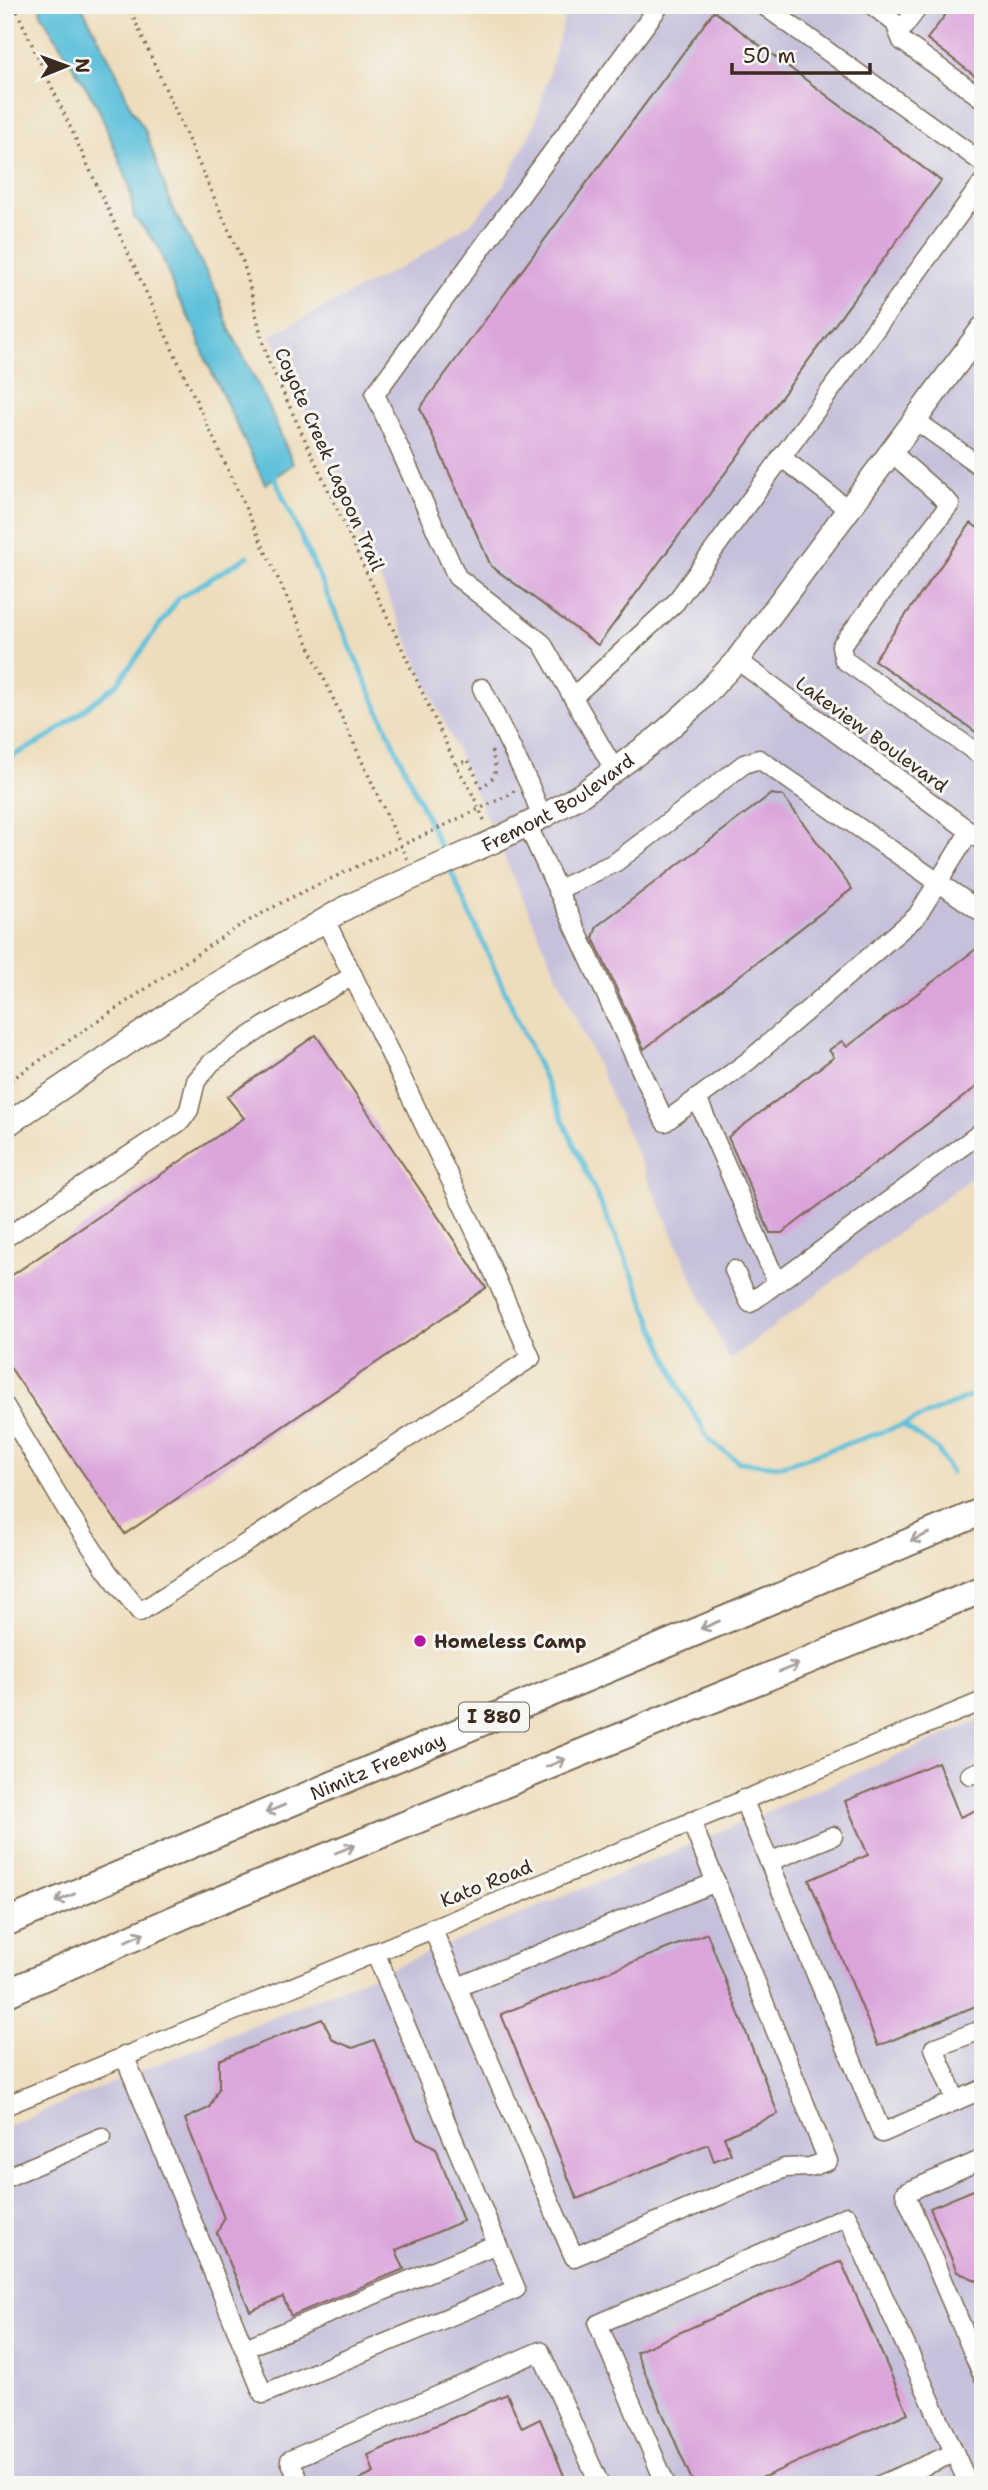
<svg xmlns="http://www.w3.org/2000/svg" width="988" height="2490" font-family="'Shantell Sans',sans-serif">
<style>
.industrial{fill:#c6c0da}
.water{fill:#5cc0da;stroke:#4c757c;stroke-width:2}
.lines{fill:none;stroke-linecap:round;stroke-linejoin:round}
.stream{stroke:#5cc0da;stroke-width:5}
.building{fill:#dba4db}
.minor-casing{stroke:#7a6955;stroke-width:21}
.major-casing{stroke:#7a6955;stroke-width:26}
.highway-casing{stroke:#7a6955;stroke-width:30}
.path{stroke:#7a6955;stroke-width:3.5;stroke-dasharray:2 5;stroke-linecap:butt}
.minor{stroke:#fff;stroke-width:18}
.major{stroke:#fff;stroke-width:23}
.highway{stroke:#fff;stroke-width:26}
.oneway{stroke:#a79f9a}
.poi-dot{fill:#b5179e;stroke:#f6f6f2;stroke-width:2.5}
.labels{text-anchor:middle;stroke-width:6;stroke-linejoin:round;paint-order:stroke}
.shield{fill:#f6f6f2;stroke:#73675e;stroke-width:2}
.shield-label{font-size:18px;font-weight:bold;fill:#3b2a1e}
.street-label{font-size:19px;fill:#3b2a1e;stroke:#f6f6f2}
.poi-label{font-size:19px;font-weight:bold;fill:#3b2a1e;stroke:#f6f6f2;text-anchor:start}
</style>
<rect width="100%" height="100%" fill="#f6f6f2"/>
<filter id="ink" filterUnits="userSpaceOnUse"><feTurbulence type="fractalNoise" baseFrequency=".0143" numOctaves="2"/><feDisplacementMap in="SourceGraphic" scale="14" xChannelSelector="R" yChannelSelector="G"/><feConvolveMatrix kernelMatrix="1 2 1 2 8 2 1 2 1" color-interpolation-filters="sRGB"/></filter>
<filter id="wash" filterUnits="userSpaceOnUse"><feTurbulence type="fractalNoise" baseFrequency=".00686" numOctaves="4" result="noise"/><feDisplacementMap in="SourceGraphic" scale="28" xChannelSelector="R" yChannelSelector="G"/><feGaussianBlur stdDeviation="1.57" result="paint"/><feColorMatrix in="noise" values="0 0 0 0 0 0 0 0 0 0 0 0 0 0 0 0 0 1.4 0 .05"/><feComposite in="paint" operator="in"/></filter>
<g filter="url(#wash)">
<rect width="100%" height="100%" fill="#eeddbc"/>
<g class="industrial">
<path d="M 568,5 L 983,5 L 983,1169 L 729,1360 L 271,335 L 415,260 L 472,222 L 503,186 L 535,124 Z"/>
<path d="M 983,1719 L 983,2485 L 5,2485 L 5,2127 L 679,1849 Z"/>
</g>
<path class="water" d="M 39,5 L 81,5 L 115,69 L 131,108 L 145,130 L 171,205 L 218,295 L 229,328 L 270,409 L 293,464 L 265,484 L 206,360 L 195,329 L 177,296 L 157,244 L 134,217 L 129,184 L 98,107 L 41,13 Z"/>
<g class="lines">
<g class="stream">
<path d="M 273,474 L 445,858"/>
<path d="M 5,760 L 49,737 L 118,683 L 179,598 L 248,556"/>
<path d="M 449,867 L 635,1280 L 683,1395 L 710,1441 L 739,1462 L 780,1466 L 903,1425 L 983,1391"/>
<path d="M 903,1425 L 938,1450 L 951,1473"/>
</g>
</g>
<g id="blocks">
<g class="building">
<path d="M 953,5 L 983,5 L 983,82 L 927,39 Z"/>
<path d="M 714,11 L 941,181 L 598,645 L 491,566 L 420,408 Z"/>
<path d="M 971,523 L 983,532 L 983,737 L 874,660 Z"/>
<path d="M 771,794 L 783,796 L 852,889 L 644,1049 L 593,938 L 597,926 Z"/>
<path d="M 976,949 L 983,957 L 983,1082 L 782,1233 L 770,1233 L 728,1137 L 834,1057 L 829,1050 L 842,1041 L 847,1047 Z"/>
<path d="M 316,1035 L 486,1288 L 125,1534 L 5,1360 L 5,1280 L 244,1118 L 227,1097 Z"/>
<path d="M 938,1762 L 960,1817 L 983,1807 L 983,2003 L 878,2046 L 809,1880 L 868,1855 L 845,1801 Z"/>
<path d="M 707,1933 L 778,2114 L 724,2137 L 731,2154 L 714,2161 L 708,2144 L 577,2199 L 501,2014 Z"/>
<path d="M 322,2019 L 333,2040 L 353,2048 L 374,2040 L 416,2137 L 436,2148 L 463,2221 L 396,2250 L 404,2269 L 291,2316 L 283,2297 L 250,2311 L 217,2233 L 224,2218 L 185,2119 L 209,2108 L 219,2088 L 219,2060 Z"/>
<path d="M 983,2186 L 983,2283 L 957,2272 L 930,2208 Z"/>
<path d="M 841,2261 L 908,2413 L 746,2485 L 694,2485 L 636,2352 Z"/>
<path d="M 507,2394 L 522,2428 L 540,2419 L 568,2485 L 349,2485 L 374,2473 L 368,2455 Z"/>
</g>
</g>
</g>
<g filter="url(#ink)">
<use href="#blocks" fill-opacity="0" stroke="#7a6955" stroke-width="2"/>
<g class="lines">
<defs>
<g id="minor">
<path d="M 763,5 L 983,163"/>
<path d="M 872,5 L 895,23 L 902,41 L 983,99"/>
<path d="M 899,33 L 920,5"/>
<path d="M 915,420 L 983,468"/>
<path d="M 891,452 L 950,504 L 841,646 L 844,660 L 983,757"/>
<path d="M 781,457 L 849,510"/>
<path d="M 737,660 L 983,841"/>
<path d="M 482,688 L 529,784 L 542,817"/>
<path d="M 574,696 L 675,603 L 983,182"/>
<path d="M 615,771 L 542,643 L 457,577 L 375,394 L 660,5"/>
<path d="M 527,824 L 665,1122 L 747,1062 L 917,916 L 970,831"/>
<path d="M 557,890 L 616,862 L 744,764 L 759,759 L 983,913"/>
<path d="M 697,1098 L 777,1283"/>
<path d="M 5,1238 L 181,1121 L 189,1110 L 196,1081 L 212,1062 L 265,1026 L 353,976 L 325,920"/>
<path d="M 734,1270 L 750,1303 L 983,1131"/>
<path d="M 5,1406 L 68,1512 L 108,1572 L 140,1612 L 531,1358 L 477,1235 L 353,976"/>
<path d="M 970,1775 L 983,1770"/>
<path d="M 743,1799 L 882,2133 L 983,2089"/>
<path d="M 769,1862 L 833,1836"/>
<path d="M 432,1928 L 574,2257 L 785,2168 L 810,2167 L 828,2161 L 691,1821"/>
<path d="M 458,1987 L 716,1882"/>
<path d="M 124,2055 L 263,2394 L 516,2289 L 375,1952"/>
<path d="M 956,2101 L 934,2048 L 983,2029"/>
<path d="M 5,2106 L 983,1701"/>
<path d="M 983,2159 L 905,2193 L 983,2376"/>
<path d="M 5,2178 L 102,2137"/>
<path d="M 245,2348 L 497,2244"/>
<path d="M 301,2485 L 290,2460 L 540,2351 L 600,2485"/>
<path d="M 666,2485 L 598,2324 L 847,2216 L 969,2485"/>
<path d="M 880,2485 L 954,2453"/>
</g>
<g id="major">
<path id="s1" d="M 5,1126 L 195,997 L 347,907 L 494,841 L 542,817 L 581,795 L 659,737 L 697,703 L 737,660 L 983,328"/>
</g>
<g id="highway">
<path id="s2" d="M 5,1923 L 983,1511"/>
<path d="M 5,1994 L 191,1912 L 983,1589"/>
</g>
</defs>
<use href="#minor" class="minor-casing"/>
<use href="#major" class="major-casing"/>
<use href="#highway" class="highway-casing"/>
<g class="path">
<path d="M 14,5 L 407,859"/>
<path d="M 128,5 L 243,262 C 253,295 258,328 268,360 L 456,765 L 471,791 L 485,822"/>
<path d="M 456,765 L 468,760 L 481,787 C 504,774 493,765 491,747"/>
<path d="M 5,1084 L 234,929 L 290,898 L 513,793 L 514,790"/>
</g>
<use href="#minor" class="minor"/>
<use href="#major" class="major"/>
<use href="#highway" class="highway"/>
</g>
<defs><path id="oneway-shaft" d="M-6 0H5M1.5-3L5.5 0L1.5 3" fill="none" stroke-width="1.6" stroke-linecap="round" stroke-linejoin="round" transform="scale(1.75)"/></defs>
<g class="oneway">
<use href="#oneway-shaft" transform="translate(920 1537) rotate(157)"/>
<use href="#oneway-shaft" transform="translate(710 1625) rotate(157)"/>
<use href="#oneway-shaft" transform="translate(789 1668) rotate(-22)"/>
<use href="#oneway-shaft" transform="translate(556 1763) rotate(-22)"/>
<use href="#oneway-shaft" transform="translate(275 1809) rotate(157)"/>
<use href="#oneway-shaft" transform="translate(345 1849) rotate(-22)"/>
<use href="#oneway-shaft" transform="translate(65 1898) rotate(157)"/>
<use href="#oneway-shaft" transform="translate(135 1937) rotate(-24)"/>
</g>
</g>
<circle class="poi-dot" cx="420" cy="1641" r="7"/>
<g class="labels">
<rect class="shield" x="459" y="1702.5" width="70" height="29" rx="5"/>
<g class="shield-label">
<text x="494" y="1723">I 880</text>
</g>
<g class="street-label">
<text transform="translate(330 459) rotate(66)" y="7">Coyote Creek Lagoon Trail</text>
<text transform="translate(872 734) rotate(36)" y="7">Lakeview Boulevard</text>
<text dy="7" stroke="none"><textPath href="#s1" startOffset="642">Fremont Boulevard</textPath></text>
<text dy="7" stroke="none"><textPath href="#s2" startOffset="404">Nimitz Freeway</textPath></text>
<text transform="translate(486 1883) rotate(-22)" y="7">Kato Road</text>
</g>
<g class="poi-label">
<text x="434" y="1648">Homeless Camp</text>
</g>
</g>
<rect width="988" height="2490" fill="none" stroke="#f6f6f2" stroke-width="28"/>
<g transform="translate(66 66) rotate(89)" stroke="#f6f6f2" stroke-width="5" paint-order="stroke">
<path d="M0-5L12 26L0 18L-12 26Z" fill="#3b2a1e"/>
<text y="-10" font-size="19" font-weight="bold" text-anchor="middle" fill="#3b2a1e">N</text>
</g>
<path d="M732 63v10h138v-10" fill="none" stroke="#3b2a1e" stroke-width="3.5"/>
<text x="743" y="63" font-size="21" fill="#3b2a1e" stroke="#f6f6f2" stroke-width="5" paint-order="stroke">50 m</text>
</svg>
